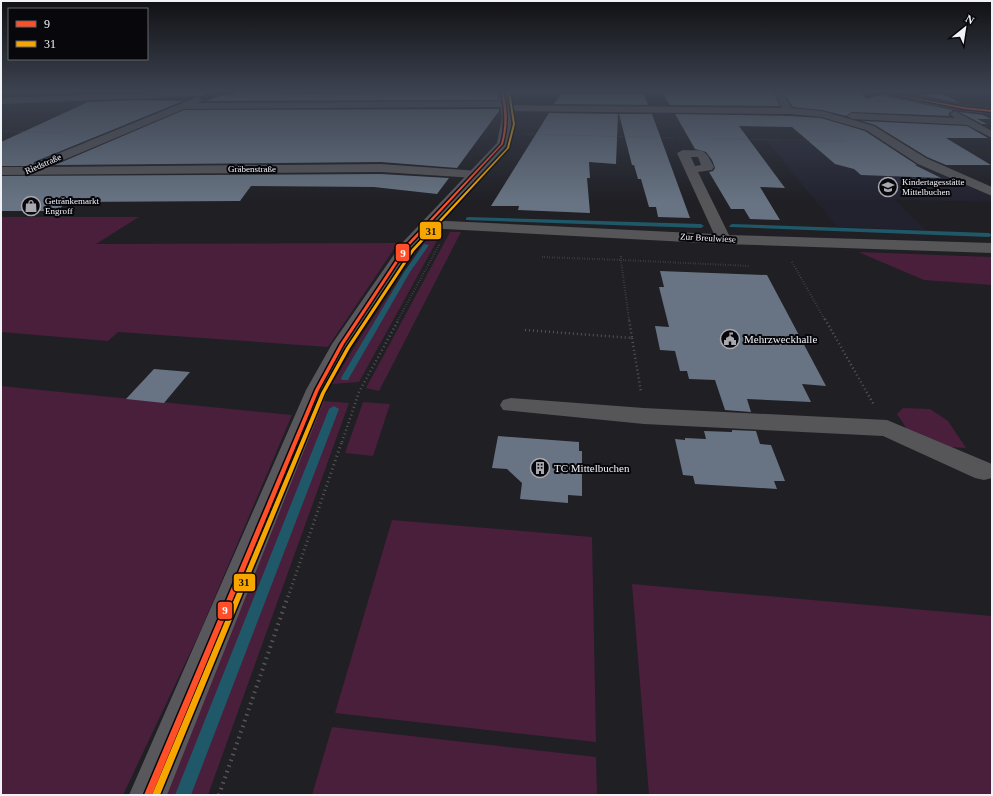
<svg xmlns="http://www.w3.org/2000/svg" width="993" height="796" font-family="Georgia,serif">
<style>
.built{fill:#22222f}
.green{fill:#491f3c}
.lines{fill:none;stroke-linecap:round;stroke-linejoin:round}
.stream{fill:#1f5868;fill-rule:evenodd}
.building{fill:#687483}
.path-far4{stroke:#565659;stroke-width:1;stroke-dasharray:0.5 1.5;stroke-linecap:butt}
.path-far3{stroke:#565659;stroke-width:2;stroke-dasharray:0.5 2;stroke-linecap:butt}
.path-far2{stroke:#565659;stroke-width:2.5;stroke-dasharray:1 3;stroke-linecap:butt}
.path-far1{stroke:#565659;stroke-width:3;stroke-dasharray:1 3.5;stroke-linecap:butt}
.path{stroke:#565659;stroke-width:4;stroke-dasharray:1.5 4.5;stroke-linecap:butt}
.minor{fill:#565659;fill-rule:evenodd}
.major{fill:#58575b;fill-rule:evenodd}
.bus-1-casing{stroke:#08080c;stroke-width:3}
.bus-2-casing{stroke:#08080c;stroke-width:3}
.bus-1{fill:#ff4f29;fill-rule:evenodd}
.bus-2{fill:#f7a600;fill-rule:evenodd}
.labels{text-anchor:middle;stroke-width:4;stroke-linejoin:round;paint-order:stroke}
.far-street-label{font-size:9px;fill:#f1f2f8;stroke:#08080c}
.far-poi-label{font-size:9px;fill:#f1f2f8;stroke:#08080c;text-anchor:start}
.poi-label{font-size:11px;fill:#f1f2f8;stroke:#08080c;text-anchor:start}
.line-badge{stroke:#08080c;stroke-width:1.5}
.badge-label{font-size:11px;text-anchor:middle;font-weight:bold;fill:#fff}
.pale-badge-label{font-size:11px;text-anchor:middle;font-weight:bold;fill:#111}
</style>
<rect width="100%" height="100%" fill="#1f1f24"/>
<path class="built" d="M 767,141 L 879,144 L 896,160 L 911,160 L 931,169 L 992,196 L 992,202 L 895,200 L 926,230 L 837,227 Z"/>
<g class="green">
<path d="M 1,217 L 139,217 L 96,244 L 398,243 L 328,347 L 118,332 L 108,341 L 1,332 Z"/>
<path d="M 450,232 L 461,232 L 379,391 L 366,388 Z"/>
<path d="M 439,237 L 359,382 L 332,384 L 363,333 L 424,242 Z"/>
<path d="M 858,252 L 992,257 L 992,285 L 924,280 Z"/>
<path d="M 1,386 L 292,415 L 199,634 L 123,795 L 1,795 Z"/>
<path d="M 323,401 L 349,403 L 208,795 L 166,795 Z"/>
<path d="M 363,402 L 390,404 L 373,456 L 345,453 Z"/>
<path d="M 903,408 L 930,409 L 948,421 L 966,448 L 930,446 L 907,429 L 897,414 Z"/>
<path d="M 392,520 L 592,537 L 596,742 L 335,713 Z"/>
<path d="M 632,584 L 992,616 L 992,795 L 649,795 Z"/>
<path d="M 332,727 L 596,757 L 597,795 L 312,795 Z"/>
</g>
<g class="lines">
<g class="stream">
<path d="M 468,217 L 701,224 L 704,226 L 701,228 L 466,220 L 466,218 Z"/>
<path d="M 732,224 L 989,233 L 992,235 L 989,237 L 730,227 L 729,226 Z"/>
<path d="M 424,244 L 429,245 L 410,272 L 349,378 L 348,380 L 342,380 L 341,378 L 404,272 Z"/>
<path d="M 334,406 L 339,409 L 191,795 L 175,795 L 329,409 Z"/>
</g>
</g>
<g class="building">
<path d="M 237,92 L 310,94 L 370,93 L 371,92 L 497,92 L 498,100 L 207,101 L 222,95 L 229,96 Z"/>
<path d="M 662,92 L 773,92 L 780,106 L 670,105 Z"/>
<path d="M 783,92 L 861,92 L 866,99 L 879,95 L 953,110 L 948,114 L 950,116 L 852,112 L 846,116 L 822,110 L 793,107 Z"/>
<path d="M 561,94 L 644,94 L 648,105 L 554,104 Z"/>
<path d="M 915,94 L 943,94 L 960,103 Z"/>
<path d="M 138,100 L 183,101 L 34,162 L 33,166 L 1,166 L 1,142 L 88,102 Z"/>
<path d="M 499,109 L 499,111 L 457,168 L 381,162 L 55,165 L 184,110 Z"/>
<path d="M 959,112 L 983,115 L 991,119 L 977,119 L 987,124 L 982,124 Z"/>
<path d="M 549,113 L 618,114 L 616,164 L 589,162 L 590,178 L 587,178 L 590,213 L 518,210 L 519,206 L 491,206 Z"/>
<path d="M 619,114 L 652,114 L 690,218 L 658,217 L 656,207 L 649,207 L 641,179 L 638,179 L 634,165 L 632,165 Z"/>
<path d="M 675,114 L 789,116 L 821,118 L 865,131 L 917,165 L 915,165 L 941,178 L 861,175 L 854,169 L 835,164 L 792,127 L 739,126 L 785,188 L 760,187 L 780,220 L 750,219 L 744,209 L 731,209 L 709,172 L 713,171 L 715,168 L 712,160 L 706,152 L 695,149 Z"/>
<path d="M 862,121 L 967,126 L 988,138 L 946,138 L 991,165 L 946,165 L 927,157 L 875,125 Z"/>
<path d="M 381,174 L 449,178 L 437,194 L 374,187 L 251,186 L 240,201 L 68,202 L 56,211 L 1,211 L 1,176 Z"/>
<path d="M 660,271 L 767,275 L 826,386 L 802,384 L 811,402 L 747,399 L 751,412 L 725,410 L 715,380 L 689,379 L 687,371 L 680,371 L 675,351 L 660,350 L 655,326 L 669,327 L 659,287 L 664,287 Z"/>
<path d="M 154,369 L 190,372 L 164,403 L 126,399 Z"/>
<path d="M 732,430 L 756,431 L 760,444 L 771,445 L 785,481 L 774,481 L 777,489 L 695,484 L 693,476 L 683,475 L 675,439 L 685,440 L 685,438 L 706,439 L 704,431 L 732,432 Z"/>
<path d="M 498,436 L 579,442 L 579,451 L 582,451 L 582,496 L 568,495 L 568,503 L 520,499 L 522,483 L 507,469 L 492,468 Z"/>
</g>
<g class="lines">
<g class="path-far4">
<path d="M 1,131 L 66,133"/>
<path d="M 526,134 L 673,138"/>
<path d="M 712,139 L 845,141"/>
</g>
<g class="path-far3">
<path d="M 542,257 L 621,260 L 621,254"/>
<path d="M 792,262 L 825,320"/>
<path d="M 398,320 L 439,245"/>
<path d="M 629,320 L 621,260 L 750,266"/>
</g>
<g class="path-far2">
<path d="M 825,319 L 874,405"/>
<path d="M 525,330 L 632,338 L 629,319"/>
<path d="M 632,338 L 641,392"/>
<path d="M 342,442 L 359,392 L 399,319"/>
</g>
<path class="path-far1" d="M 288,597 L 342,441"/>
<path class="path" d="M 219,795 L 288,596"/>
<g class="minor">
<path d="M 170,92 L 204,92 L 205,93 L 201,96 L 1,104 L 1,98 Z"/>
<path d="M 774,92 L 782,92 L 792,108 L 822,111 L 874,126 L 926,158 L 992,187 L 992,196 L 918,164 L 866,130 L 821,117 L 789,114 L 507,111 L 504,110 L 503,107 L 184,109 L 47,167 L 381,164 L 479,171 L 481,174 L 479,177 L 475,178 L 381,172 L 1,175 L 1,167 L 34,167 L 35,163 L 197,97 L 202,100 L 198,103 L 506,101 L 509,102 L 510,105 L 782,108 Z"/>
<path d="M 955,111 L 992,131 L 992,138 L 967,125 L 852,119 L 847,116 L 852,113 L 955,118 L 950,114 Z"/>
<path d="M 683,150 C 704,151 704,147 714,167 L 712,170 L 698,172 L 729,235 L 992,243 L 992,253 L 724,244 L 426,228 L 421,227 L 419,224 L 421,221 L 426,220 L 714,234 L 677,153 ZM 691,157 L 698,157 L 701,165 L 695,166 Z"/>
<path d="M 511,398 L 644,408 L 887,420 L 992,464 L 992,478 L 984,480 L 975,478 L 883,436 L 644,424 L 503,410 L 500,405 L 503,400 Z"/>
</g>
<g class="major">
<path d="M 498,92 L 506,92 C 511,110 514,126 508,144 L 413,249 L 352,344 L 328,390 L 167,795 L 129,795 L 306,390 L 332,344 L 402,243 L 497,143 L 502,118 Z"/>
<path d="M 877,92 L 893,92 L 964,105 L 992,108 L 992,114 L 964,111 L 881,95 Z"/>
</g>
<defs>
<g id="bus-1">
<path d="M 501,92 L 503,92 C 508,110 508,126 503,144 L 408,247 L 344,344 L 319,390 L 152,795 L 144,795 L 315,390 L 340,344 L 406,245 L 501,144 C 506,126 505,110 501,92 Z"/>
<path d="M 880,92 L 882,92 L 964,107 L 992,110 L 992,112 L 964,109 Z"/>
</g>
<path id="bus-2" d="M 508,92 L 510,92 L 515,124 L 509,148 L 414,251 L 350,348 L 325,393 L 160,795 L 152,795 L 321,393 L 346,348 L 412,249 L 507,148 L 513,124 Z"/>
</defs>
<use href="#bus-1" class="bus-1-casing"/>
<use href="#bus-2" class="bus-2-casing"/>
<use href="#bus-1" class="bus-1"/>
<use href="#bus-2" class="bus-2"/>
</g>
<linearGradient id="sky" x2="0" y2="1"><stop stop-color="#111114"/><stop offset="0.45" stop-color="#3c4250"/><stop offset="1" stop-color="#3c4250" stop-opacity="0"/></linearGradient>
<rect width="993" height="203" fill="url(#sky)"/>
<defs>
<symbol id="school-ring" viewBox="-11 -11 22 22"><circle r="9.5" fill="#08080c" stroke="#a8a8ae" stroke-width="1.5"/><path d="M0-5L7-2L0 1L-7-2ZM-4 1L0 2.5L4 1V4Q0 6-4 4Z" fill="#a8a8ae"/></symbol>
<symbol id="shop-ring" viewBox="-11 -11 22 22"><circle r="9.5" fill="#08080c" stroke="#a8a8ae" stroke-width="1.5"/><path d="M-5-2.5h2.3a2.7 3.5 0 0 1 5.4 0H5L5.5 6h-11ZM-1.5-2.5h3a1.5 2.3 0 0 0-3 0Z" fill="#a8a8ae"/></symbol>
<symbol id="civic-ring" viewBox="-11 -11 22 22"><circle r="9.5" fill="#08080c" stroke="#a8a8ae" stroke-width="1.5"/><path d="M-.6-6.5H3V-4.5H.6V-3L4-1V1h2V6H-6V1h2V-1L-.6-3ZM-1.2 2.5V6h2.4V2.5Z" fill="#a8a8ae"/></symbol>
<symbol id="building-ring" viewBox="-11 -11 22 22"><circle r="9.5" fill="#08080c" stroke="#a8a8ae" stroke-width="1.5"/><path d="M-4-6H4V6H1V3H-1V6H-4ZM-2.5-4.3h1.7v1.8h-1.7ZM.8-4.3h1.7v1.8H.8ZM-2.5-1h1.7V.8h-1.7ZM.8-1h1.7V.8H.8Z" fill="#a8a8ae"/></symbol>
</defs>
<g fill-rule="evenodd">
<use href="#school-ring" x="877" y="176" width="22" height="22"/>
<use href="#shop-ring" x="20" y="195" width="22" height="22"/>
<use href="#civic-ring" x="719" y="328" width="22" height="22"/>
<use href="#building-ring" x="529" y="457" width="22" height="22"/>
</g>
<g class="labels">
<g class="far-street-label">
<text transform="translate(43 164) rotate(-23)" y="3">Riedstraße</text>
<text x="252" y="172">Gräbenstraße</text>
<text transform="translate(708 238) rotate(3)" y="3">Zur Breulwiese</text>
</g>
<g class="far-poi-label">
<text x="902" y="185">Kindertagesstätte<tspan x="902" dy="10">Mittelbuchen</tspan></text>
<text x="45" y="204">Getränkemarkt<tspan x="45" dy="10">Engroff</tspan></text>
</g>
<g class="poi-label">
<text x="744" y="343">Mehrzweckhalle</text>
<text x="554" y="472">TC Mittelbuchen</text>
</g>
</g>
<g class="line-badge">
<rect x="419" y="221" width="23" height="19" rx="4" fill="#f7a600"/>
<rect x="395" y="243" width="15" height="19" rx="4" fill="#ff4f29"/>
<rect x="233" y="573" width="23" height="19" rx="4" fill="#f7a600"/>
<rect x="217" y="601" width="16" height="19" rx="4" fill="#ff4f29"/>
</g>
<g class="badge-label">
<text x="403" y="257">9</text>
<text x="225" y="614">9</text>
</g>
<g class="pale-badge-label">
<text x="431" y="235">31</text>
<text x="244" y="586">31</text>
</g>
<rect width="993" height="796" fill="none" stroke="#f1f2f8" stroke-width="4"/>
<rect x="8" y="8" width="140" height="52" fill="#08080c" stroke="#65666a"/>
<rect x="16" y="21" width="20" height="6" fill="#ff4f29" stroke="#65666a"/>
<text x="44" y="28" font-size="12" fill="#f1f2f8">9</text>
<rect x="16" y="41" width="20" height="6" fill="#f7a600" stroke="#65666a"/>
<text x="44" y="48" font-size="12" fill="#f1f2f8">31</text>
<g transform="translate(965 28) rotate(30)" stroke="#08080c" stroke-width="3" paint-order="stroke">
<path d="M0-3L7 15L0 10L-7 15Z" fill="#f1f2f8"/>
<text y="-6" font-size="11" font-weight="bold" text-anchor="middle" fill="#f1f2f8">N</text>
</g>
</svg>
